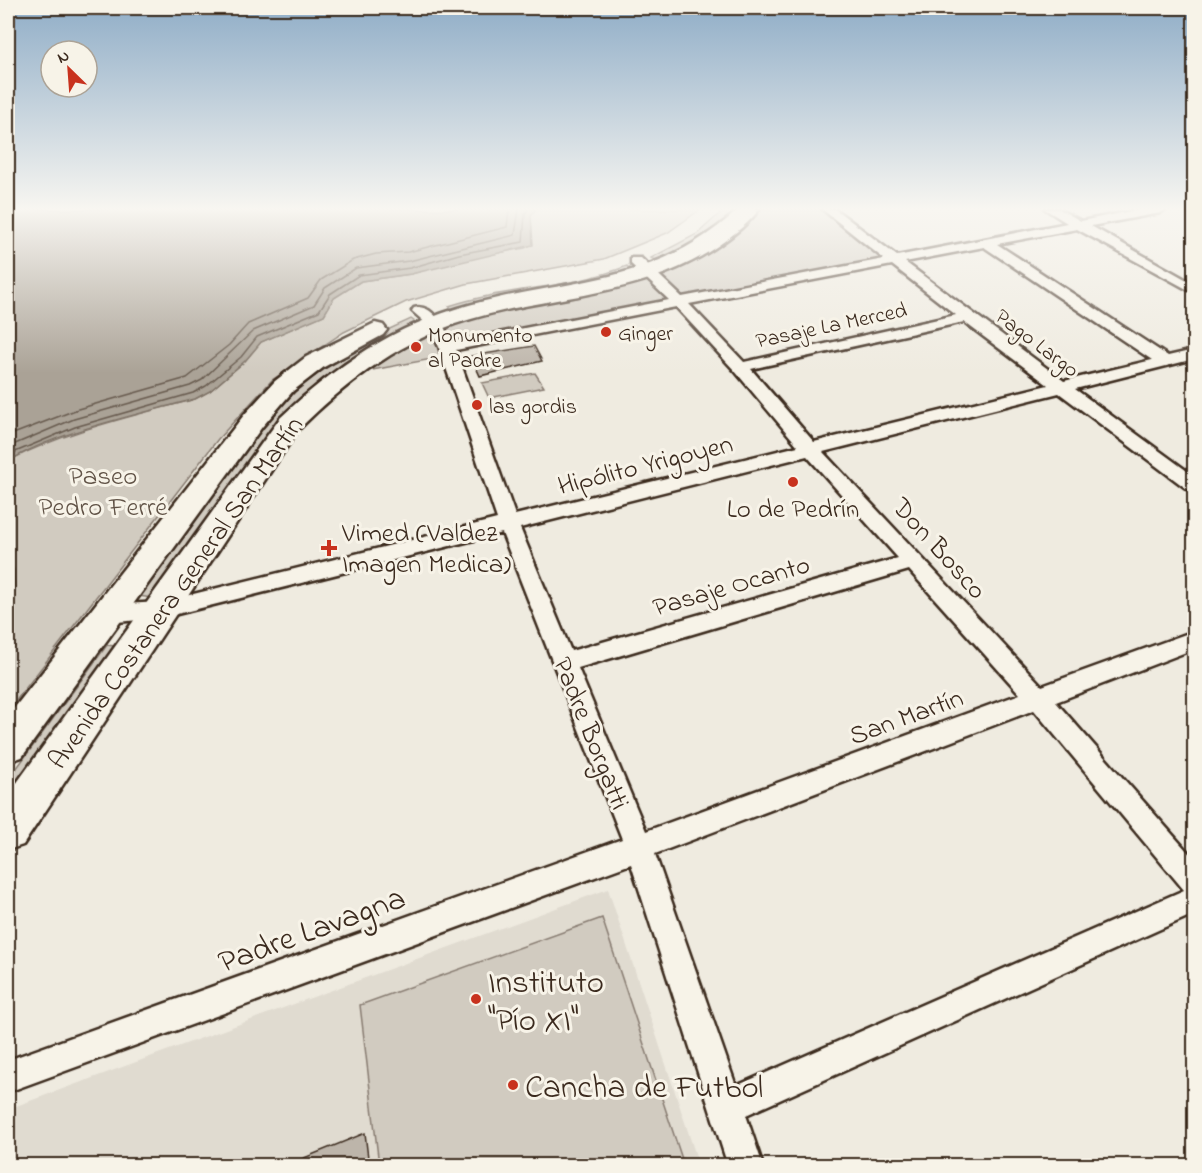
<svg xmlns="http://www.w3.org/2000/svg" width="1202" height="1173" font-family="'Indie Flower',sans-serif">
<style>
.built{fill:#e0dbd0}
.green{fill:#d1cbc0;stroke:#867a6f;stroke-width:1.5}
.water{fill:#aaa296;stroke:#7e7266;stroke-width:1.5}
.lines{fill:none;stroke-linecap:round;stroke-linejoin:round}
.shore{stroke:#675a4e;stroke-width:1.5}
.building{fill:#bdb5aa;stroke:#3b2a1e;stroke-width:1.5}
.street-casing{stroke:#3b2a1e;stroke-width:5}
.primary-casing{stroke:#3b2a1e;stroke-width:5}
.street{fill:#f7f3e8;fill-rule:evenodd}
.primary{fill:#f7f3e8;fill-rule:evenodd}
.poi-dot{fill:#c8321e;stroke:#f7f3e8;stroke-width:2}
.labels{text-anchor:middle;stroke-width:6;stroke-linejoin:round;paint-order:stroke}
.far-street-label{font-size:22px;fill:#3b2a1e;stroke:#f7f3e8}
.far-poi-label{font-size:22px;fill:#3b2a1e;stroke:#f7f3e8;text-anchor:start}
.street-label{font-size:27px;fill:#3b2a1e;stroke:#f7f3e8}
.park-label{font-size:27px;fill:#605246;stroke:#f7f3e8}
.poi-label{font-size:27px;fill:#3b2a1e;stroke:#f7f3e8}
.near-street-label{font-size:33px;fill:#3b2a1e;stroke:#f7f3e8}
.near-poi-label{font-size:33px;fill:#3b2a1e;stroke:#f7f3e8;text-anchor:start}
</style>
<rect width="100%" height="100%" fill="#efebe0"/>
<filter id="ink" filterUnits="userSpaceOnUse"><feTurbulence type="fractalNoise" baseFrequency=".0167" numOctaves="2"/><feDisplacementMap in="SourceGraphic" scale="12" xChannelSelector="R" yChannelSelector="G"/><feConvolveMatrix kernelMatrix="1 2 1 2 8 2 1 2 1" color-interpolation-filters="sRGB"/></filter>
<g filter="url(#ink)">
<path class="built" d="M 608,889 L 699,1165 L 8,1166 L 8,1109 Z"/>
<g class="green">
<path d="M 536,209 L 701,209 L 667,233 L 604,259 L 466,284 L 406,302 L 344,332 L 272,380 L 218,439 L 8,711 L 8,622 L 13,607 L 14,570 L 8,555 L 8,461 C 66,431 133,416 195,399 L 210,391 L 245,361 L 261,342 L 324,315 L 334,298 L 361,281 L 411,274 L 460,260 L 525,248 L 532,244 L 531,215 Z"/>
<path d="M 725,209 L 741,209 L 732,220 L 659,263 L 651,258 L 697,234 Z"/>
<path d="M 762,209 L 824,209 L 888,259 L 683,299 L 661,276 C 699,259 737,242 762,209 Z"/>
<path d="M 627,266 L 634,272 L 456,313 L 449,306 C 507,287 570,289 627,266 Z"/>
<path d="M 648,279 L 670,301 L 449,343 L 441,324 L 519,305 L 577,298 Z"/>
<path d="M 411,319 L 421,326 L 341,370 L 159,599 L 138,596 L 265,422 L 302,385 L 368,339 Z"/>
<path d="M 427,333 L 434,334 L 443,357 L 356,373 Z"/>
<path d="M 535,373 L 544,387 L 489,398 L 482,383 Z"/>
<path d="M 107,645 L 130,648 L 8,820 L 8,780 Z"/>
<path d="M 602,918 L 684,1165 L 379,1165 L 360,1005 Z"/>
</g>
<g class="water">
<path d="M 8,209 L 536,209 L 531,215 L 533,245 L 411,274 L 361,281 L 334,298 L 324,315 L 261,342 L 245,361 L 210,391 L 195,399 C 141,414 53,432 8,462 Z"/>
<path d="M 8,555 C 17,576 16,600 8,622 Z"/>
</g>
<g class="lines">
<g class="shore">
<path d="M 8,436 L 78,409 L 187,378 L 229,345 L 248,324 L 308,298 L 321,280 L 353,260 L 376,254 L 408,252 L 507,227 L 509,209"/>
<path d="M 8,447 L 74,419 L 190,386 L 202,380 L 253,331 L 314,305 L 325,288 L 356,268 L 409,261 L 515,235 L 519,209"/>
<path d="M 8,455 L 75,427 L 193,393 L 206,386 L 241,357 L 257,337 L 319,311 L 330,294 L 359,275 L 410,268 L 459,254 L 523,242 L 525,214 L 528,209"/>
</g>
</g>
<g class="building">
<path d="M 534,346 L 542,361 L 480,376 L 471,356 Z"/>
<path d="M 365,1133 L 369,1166 L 287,1166 L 287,1165 Z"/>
</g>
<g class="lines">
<defs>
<path id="street" d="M 822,209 L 835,209 L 897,256 L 1067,223 L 1045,209 L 1059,209 L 1081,221 L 1142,209 L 1166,209 L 1160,213 L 1091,226 L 1194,284 L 1194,293 L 1077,229 L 997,244 L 1168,356 L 1194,350 L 1194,359 L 1075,389 L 1194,476 L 1194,491 L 1187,489 L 1059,393 L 823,452 L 1042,686 L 1194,631 L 1194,649 L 1056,702 L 1194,859 L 1194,914 L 746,1115 L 763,1166 L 728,1166 L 631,864 L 8,1092 L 8,1060 L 622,839 L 502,533 L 161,618 L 106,623 L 98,620 L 95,614 L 98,608 L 106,605 L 161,602 L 497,519 L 439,347 L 429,326 L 412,311 L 414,308 C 432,303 445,328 452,342 L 669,300 L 631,264 L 631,258 L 641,258 L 682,297 L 884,259 ZM 984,247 L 1152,360 L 1064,381 L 905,262 ZM 892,265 L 956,315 L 744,362 L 689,304 ZM 676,307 L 734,370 L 798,446 L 515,515 L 456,350 ZM 964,322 L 1048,385 L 814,442 L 751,369 ZM 807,456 L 898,558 L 571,651 L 520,528 ZM 909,570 L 1020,694 L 646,831 L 578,668 ZM 1034,710 L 1184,890 L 736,1086 L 655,854 Z"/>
<g id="primary">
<path d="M 739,209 L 759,209 C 751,221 738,231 726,240 C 647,300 545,293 455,324 C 394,346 344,384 298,430 L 23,845 L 8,850 L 8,795 L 280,418 C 335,366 395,325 469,305 C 573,277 653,287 739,209 Z"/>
<path d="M 375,323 L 383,325 L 387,330 L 383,335 L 324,367 L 293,391 L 262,427 L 22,757 L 8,762 L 8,716 L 244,415 L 275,381 L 306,357 Z"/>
</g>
</defs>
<use href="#street" class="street-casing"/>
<use href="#primary" class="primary-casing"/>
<use href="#street" class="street"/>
<use href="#primary" class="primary"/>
</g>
</g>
<linearGradient id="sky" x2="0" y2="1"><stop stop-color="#8fadc7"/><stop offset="0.56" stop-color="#f8f6f1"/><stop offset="1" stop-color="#f8f6f1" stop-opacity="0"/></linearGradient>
<rect width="1202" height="373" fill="url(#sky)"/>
<g class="poi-dot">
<circle cx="606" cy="332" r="6"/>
<circle cx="416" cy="347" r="6"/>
<circle cx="477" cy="405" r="6"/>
<circle cx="793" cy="482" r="6"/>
<path d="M326 539h6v6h6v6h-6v6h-6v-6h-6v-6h6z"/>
<circle cx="476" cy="999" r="6"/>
<circle cx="513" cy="1085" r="6"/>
</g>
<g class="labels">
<g class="far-street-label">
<text transform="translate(831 324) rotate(-12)" y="8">Pasaje La Merced</text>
<text transform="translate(1038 342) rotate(37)" y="8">Pago Largo</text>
</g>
<g class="far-poi-label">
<text x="618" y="340">Ginger</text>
<text x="428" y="342">Monumento<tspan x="428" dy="25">al Padre</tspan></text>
<text x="489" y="413">las gordis</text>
</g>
<g class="street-label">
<text transform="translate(645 464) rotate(-14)" y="9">Hipólito Yrigoyen</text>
<text transform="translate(940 548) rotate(48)" y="9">Don Bosco</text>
<text transform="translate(731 585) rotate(-16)" y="9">Pasaje Ocanto</text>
<text transform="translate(175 592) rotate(-55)" y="9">Avenida Costanera General San Martín</text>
<text transform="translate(906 716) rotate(-20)" y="9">San Martín</text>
<text transform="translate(592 733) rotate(68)" y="9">Padre Borgatti</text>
</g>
<g class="park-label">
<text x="103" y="484">Paseo<tspan x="103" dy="31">Pedro Ferré</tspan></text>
</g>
<g class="poi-label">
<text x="793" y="517">Lo de Pedrín</text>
<text x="342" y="541" text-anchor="start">Vimed (Valdez<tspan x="342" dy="31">Imagen Medica)</tspan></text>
</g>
<g class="near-street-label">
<text transform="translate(311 928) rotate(-20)" y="12">Padre Lavagna</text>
</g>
<g class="near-poi-label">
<text x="488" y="992">Instituto<tspan x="488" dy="38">"Pío XI"</tspan></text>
<text x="525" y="1097">Cancha de Futbol</text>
</g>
</g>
<rect width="1202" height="1173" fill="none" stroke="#f7f3e8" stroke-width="30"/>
<rect x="15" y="15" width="1172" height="1143" fill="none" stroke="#3b2a1e" stroke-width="2" filter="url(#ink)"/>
<g transform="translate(69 69) rotate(335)"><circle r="28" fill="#f7f3e8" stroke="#aca397" stroke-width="1.5"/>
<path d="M0-4.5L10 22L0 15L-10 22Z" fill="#c8321e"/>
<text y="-9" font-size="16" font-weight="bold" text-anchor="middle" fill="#3b2a1e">N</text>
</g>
</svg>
